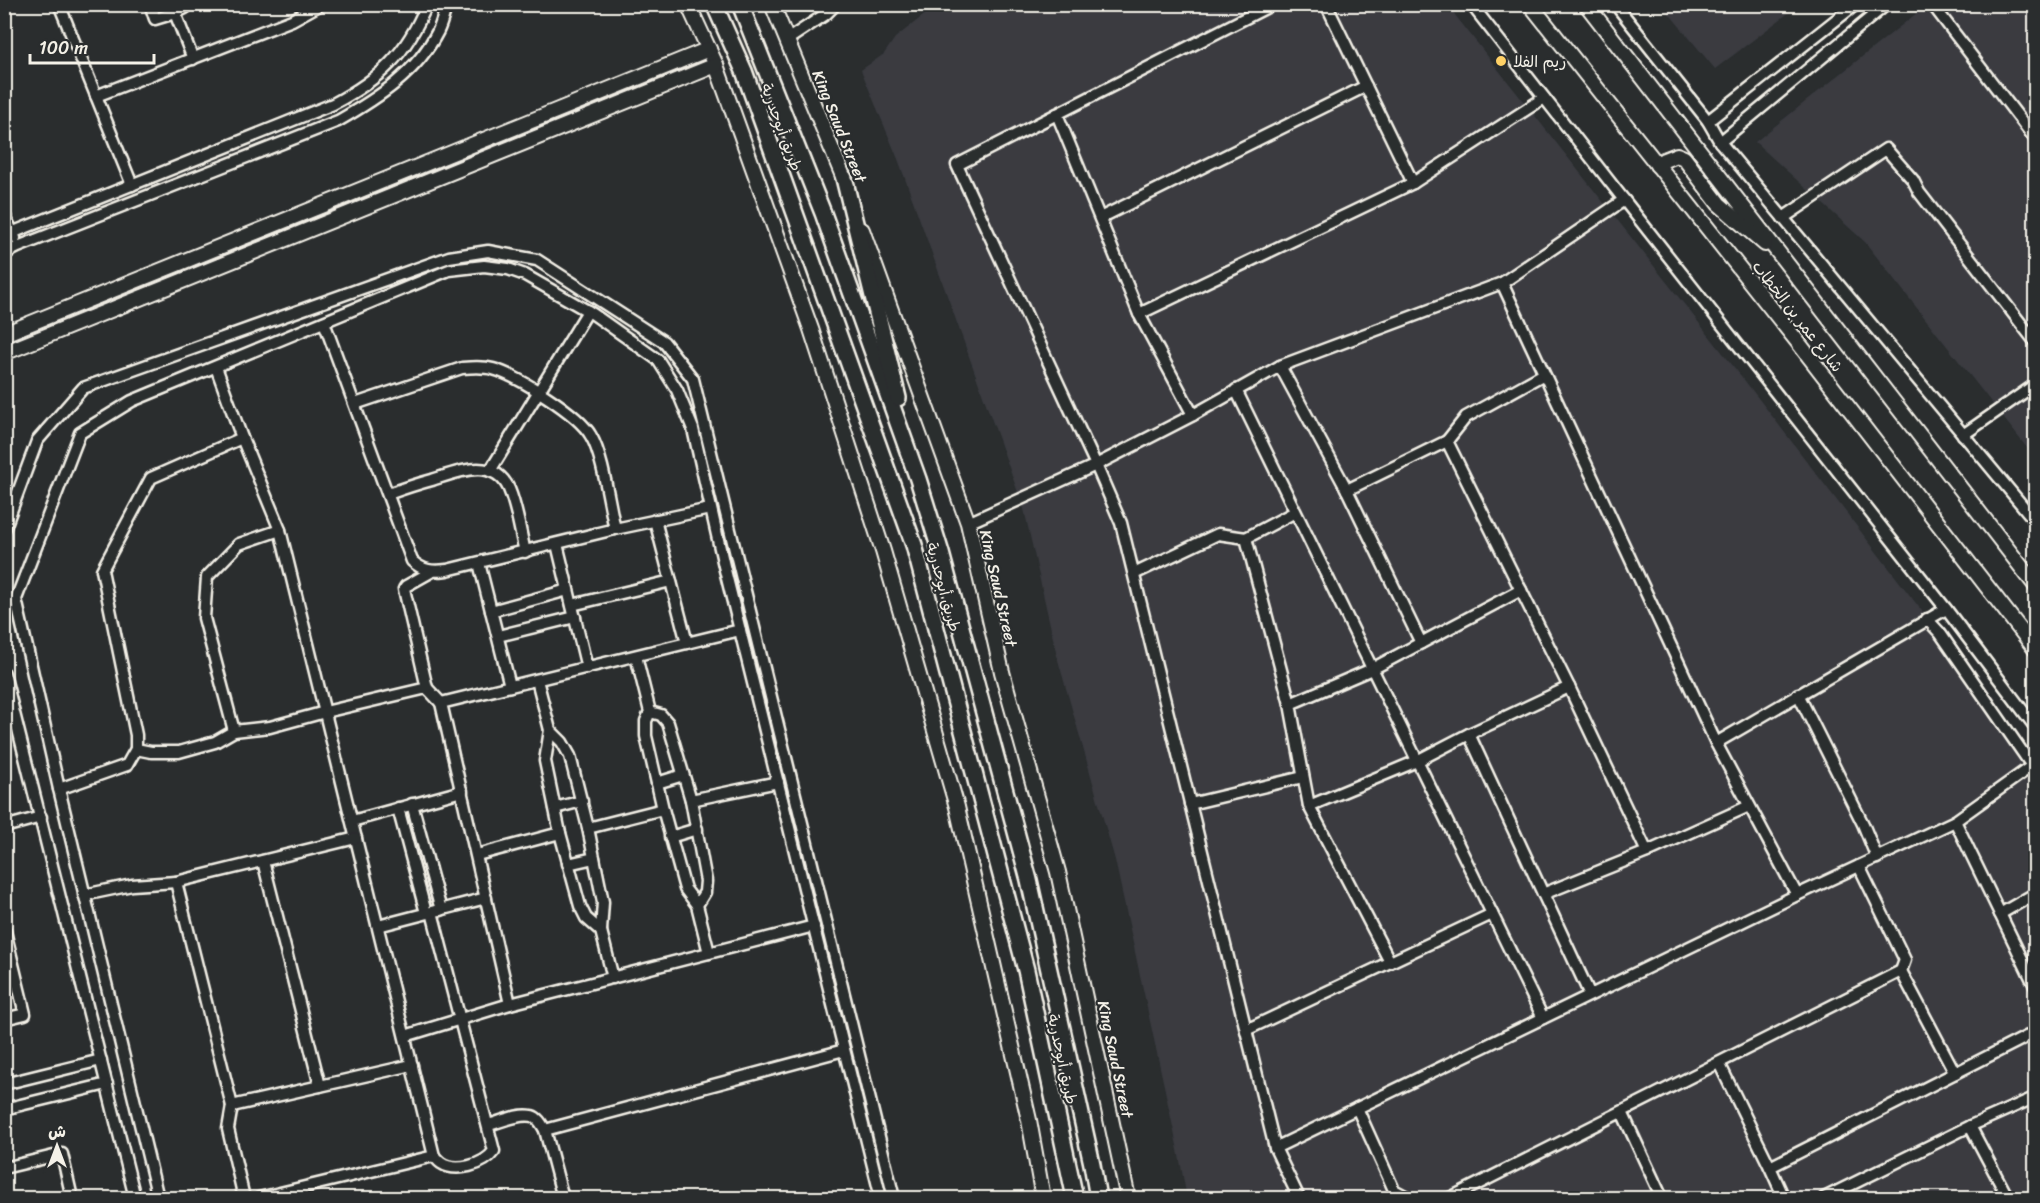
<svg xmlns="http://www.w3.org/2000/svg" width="2040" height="1203" font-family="Sriracha,'Playpen Sans Arabic',sans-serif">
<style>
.built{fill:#3a3b41}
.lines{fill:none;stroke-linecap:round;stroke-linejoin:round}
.minor-casing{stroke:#f4f1e8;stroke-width:15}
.major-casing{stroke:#f4f1e8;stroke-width:18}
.highway-casing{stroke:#f4f1e8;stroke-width:20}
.minor{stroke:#2a2d2e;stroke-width:10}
.major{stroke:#2a2d2e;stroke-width:14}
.highway{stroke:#2a2d2e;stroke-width:15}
.poi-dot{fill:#ffd166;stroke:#2a2d2e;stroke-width:2}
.labels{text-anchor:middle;stroke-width:4.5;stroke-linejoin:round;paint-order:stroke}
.poi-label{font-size:16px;fill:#f4f1e8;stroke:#2a2d2e;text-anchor:start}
.street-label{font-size:16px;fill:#f4f1e8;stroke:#2a2d2e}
</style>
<rect width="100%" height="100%" fill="#2a2d2e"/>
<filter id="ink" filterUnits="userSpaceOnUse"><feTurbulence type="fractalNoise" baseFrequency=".0167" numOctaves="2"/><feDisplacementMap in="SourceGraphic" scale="12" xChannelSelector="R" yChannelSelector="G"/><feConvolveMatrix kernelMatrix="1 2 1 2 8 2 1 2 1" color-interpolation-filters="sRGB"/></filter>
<g filter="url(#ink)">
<g class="built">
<path d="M 937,5 L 1447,5 L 1745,381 L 2035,758 L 2035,1198 L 1187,1198 L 1178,1150 L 1115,860 L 1058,660 L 1024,509 L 898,159 L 861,70 L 884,54 L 895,38 Z"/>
<path d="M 1662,5 L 1799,5 L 1715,69 Z"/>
<path d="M 1927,5 L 2035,5 L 2035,458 L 1865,242 L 1755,142 Z"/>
</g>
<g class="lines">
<defs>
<g id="minor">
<path d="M 59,4 L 132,185"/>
<path d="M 150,4 L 155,19 L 175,13"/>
<path d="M 184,4 L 185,8 L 175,13 L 193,59"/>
<path d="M 1273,4 L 957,165 L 1096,465 L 1121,523 L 1275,1148 L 1299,1198"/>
<path d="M 1326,4 L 1413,183"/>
<path d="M 1471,4 L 1624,200"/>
<path d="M 1615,4 L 1708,121 L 1720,142 L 2036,522"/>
<path d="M 1932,4 L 2036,140"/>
<path d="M 787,40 L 826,14 L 836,4"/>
<path d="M 96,96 L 292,20 L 321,4"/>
<path d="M 1057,114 L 1139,314 L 1193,415"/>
<path d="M 1708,121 L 1856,4"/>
<path d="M 1720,142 L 1887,4"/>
<path d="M 4,214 L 15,238"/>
<path d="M 1100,218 L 1366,86"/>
<path d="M 1783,218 L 1886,149 L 1913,180 L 1919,192 L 2036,343"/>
<path d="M 4,236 L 333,104 C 380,79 406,55 427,4"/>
<path d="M 4,254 L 18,247 L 338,121 C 378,98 416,74 438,31 C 442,23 444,13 447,4"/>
<path d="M 1502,283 L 1624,200 L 1946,609 L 2036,728"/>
<path d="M 1139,314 L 1413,183 L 1544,98"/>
<path d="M 324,322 L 412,561 C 423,571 432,572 447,570 L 615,529 L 710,509"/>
<path d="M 1280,366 L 1347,490 L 1447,441 L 1569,687 L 1647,852 L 1543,894"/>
<path d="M 216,367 L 242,438 L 280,530 L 434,1156 L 259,1198"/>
<path d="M 1236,390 L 1543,1018"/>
<path d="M 355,404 L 462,368 C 472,367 483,366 493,369 C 518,376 579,414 591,436 C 603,456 609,504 615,529"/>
<path d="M 1963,435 L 2036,384"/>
<path d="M 1447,441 L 1466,417 L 1544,374"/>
<path d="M 490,471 L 588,311"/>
<path d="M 1347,490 L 1421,643"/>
<path d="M 388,494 C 402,489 417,484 432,480 C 457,472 494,456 509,489 C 517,508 520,531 525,552"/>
<path d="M 1295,512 L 1246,538 L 1290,704 L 1309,806 L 1390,962"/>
<path d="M 655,520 L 687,643"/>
<path d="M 968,523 L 1096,465 L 1193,415 L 1280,366 L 1502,283 L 1716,743 L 1797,895 L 1955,821 L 2036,763"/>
<path d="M 4,530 L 37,441 L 83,388 L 449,257 L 488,251 L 537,260 L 664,342 L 693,379 L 894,1198"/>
<path d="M 557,544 L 587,668"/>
<path d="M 479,563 L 510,686"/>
<path d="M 431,572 L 406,586 L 404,589 L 427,688 L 441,703"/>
<path d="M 1134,574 L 1218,534 L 1246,538"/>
<path d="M 572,605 L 671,581"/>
<path d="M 491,611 L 568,590"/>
<path d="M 1927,619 L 1940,633 L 2032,766"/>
<path d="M 740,630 L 441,703 L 510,1004 L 814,926"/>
<path d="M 498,636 L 575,617"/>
<path d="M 636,656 L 650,712 L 661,715 L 668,723 L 691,800 L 706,881 L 705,892 L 697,905 L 709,953"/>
<path d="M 4,673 L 135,1198"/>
<path d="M 537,680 L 550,730 L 562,742 L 570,756 L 588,828 L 603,902 L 601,931 L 613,978"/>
<path d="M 1798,694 L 1863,824 L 1877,858"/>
<path d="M 1290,704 L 1372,669 L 1521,590"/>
<path d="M 650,712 L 646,721 L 646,736 L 663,809 L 685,889 L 697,905"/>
<path d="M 550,730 L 545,761 L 560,833 L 580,906 L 586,918 L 601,931"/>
<path d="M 234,731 L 204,618 L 207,577 L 239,544 L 280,530"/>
<path d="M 1469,734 L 1569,687"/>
<path d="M 1716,743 L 1946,609"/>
<path d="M 136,749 L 151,752 L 179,752 L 215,742 L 234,731 L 270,727 L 325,712 L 427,688"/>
<path d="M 657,783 L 683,775"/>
<path d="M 59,789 L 127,765 L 136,749 L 136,735 L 102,570 L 151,478 L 242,438"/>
<path d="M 691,800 L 778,782"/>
<path d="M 412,804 L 441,910"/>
<path d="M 1190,804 L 1303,777"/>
<path d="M 1309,806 L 1417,761 L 1469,734 L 1590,995"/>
<path d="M 398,808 L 426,913"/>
<path d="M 555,808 L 582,801"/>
<path d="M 352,821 L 462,791"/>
<path d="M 1955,821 L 2036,988"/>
<path d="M 4,827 L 41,817"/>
<path d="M 588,828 L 663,809"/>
<path d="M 670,837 L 697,829"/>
<path d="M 356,838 L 176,882 L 232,1106 L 412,1065"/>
<path d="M 1647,852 L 1749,806"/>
<path d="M 477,855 L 560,833"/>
<path d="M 263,861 L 320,1086"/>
<path d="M 568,864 L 594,858"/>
<path d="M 1859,866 L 1905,960 L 1901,971"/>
<path d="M 84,895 L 132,885 L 176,882"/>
<path d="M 432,912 L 494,1151 C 484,1165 456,1173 441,1163 C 438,1161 436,1158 434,1156"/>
<path d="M 2000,914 L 2036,893"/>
<path d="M 378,926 L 486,898"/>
<path d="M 4,927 L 25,1014 L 4,1019"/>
<path d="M 1246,1030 L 1492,914"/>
<path d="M 405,1036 L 510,1004"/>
<path d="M 1719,1063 L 1770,1167"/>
<path d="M 4,1084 L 101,1060"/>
<path d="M 232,1106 L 228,1129 L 244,1198"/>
<path d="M 1357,1108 L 1394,1190 L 1409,1198"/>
<path d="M 4,1109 L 107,1084"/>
<path d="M 1622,1112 L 1662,1198"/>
<path d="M 488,1125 C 500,1122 519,1113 532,1116 C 539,1118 542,1125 545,1130"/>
<path d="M 1970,1126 L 2008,1198"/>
<path d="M 1275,1148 L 1797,895"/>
<path d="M 4,1168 L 62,1154 L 72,1198"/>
<path d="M 158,1198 L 59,789 L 16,599 L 80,433 L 132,401 L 449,270 L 484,266 L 508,269 L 525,275 L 593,314 L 658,360 L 677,390 L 693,429 L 724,566 L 881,1198"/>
<path d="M 563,1198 L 545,1130 L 844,1050"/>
<path d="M 1450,1198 L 1901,971 L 1955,1073"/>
<path d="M 1784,1198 L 1770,1167 L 2036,1032"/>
<path d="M 1824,1198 L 1970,1126 L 2036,1097"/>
</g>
<g id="major">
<path d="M 688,4 L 716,65 L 811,329 L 883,551 L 957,807 L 1029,1120 L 1043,1198"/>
<path d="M 772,4 L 847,186"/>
<path d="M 1530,4 L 1797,341 L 2036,650"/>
<path d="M 1586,4 L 2036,586"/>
<path d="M 1657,165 L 1664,160 L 1677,155 L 1684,158 L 1719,204 L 1765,244"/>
<path d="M 862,230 L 968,523 L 1002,672 L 1058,872 L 1128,1198"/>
<path d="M 4,334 L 709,49"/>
<path d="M 4,353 L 716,65"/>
</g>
<g id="highway">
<path d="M 714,4 L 744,71 L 914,545 L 1026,970 L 1075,1198"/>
<path d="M 740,4 L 823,213 L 918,479 L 941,553 L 1029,880 L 1092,1164 L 1098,1198"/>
<path d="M 844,178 L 898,398"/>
</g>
</defs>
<use href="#minor" class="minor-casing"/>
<use href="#major" class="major-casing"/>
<use href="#highway" class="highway-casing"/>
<use href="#minor" class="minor"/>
<use href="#major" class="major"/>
<use href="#highway" class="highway"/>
</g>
</g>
<circle class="poi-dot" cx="1501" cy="61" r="6"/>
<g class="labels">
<g class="poi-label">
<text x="1513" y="67">ريم الفلا</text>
</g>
<g class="street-label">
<text transform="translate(840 126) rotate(68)" y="6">King Saud Street</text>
<text transform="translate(782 127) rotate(70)" y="6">طريق أبوحدرية</text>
<text transform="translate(1798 316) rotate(52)" y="6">شارع عمر بن الخطاب</text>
<text transform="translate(944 587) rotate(75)" y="6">طريق أبوحدرية</text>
<text transform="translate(999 588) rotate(77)" y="6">King Saud Street</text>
<text transform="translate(1063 1059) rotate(78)" y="6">طريق أبوحدرية</text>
<text transform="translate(1116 1059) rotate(78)" y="6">King Saud Street</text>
</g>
</g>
<rect width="2040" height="1203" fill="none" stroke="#2a2d2e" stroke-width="24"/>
<rect x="12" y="12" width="2016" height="1179" fill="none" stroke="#f4f1e8" stroke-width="2" filter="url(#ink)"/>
<g transform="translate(57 1146)" stroke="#2a2d2e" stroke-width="4.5" paint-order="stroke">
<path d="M0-4.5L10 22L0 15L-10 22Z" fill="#f4f1e8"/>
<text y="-9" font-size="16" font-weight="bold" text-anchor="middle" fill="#f4f1e8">ش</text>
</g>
<path d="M30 54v9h124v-9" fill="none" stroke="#f4f1e8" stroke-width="3"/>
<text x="39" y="54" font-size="18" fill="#f4f1e8" stroke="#2a2d2e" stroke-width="4.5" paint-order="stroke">100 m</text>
</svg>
